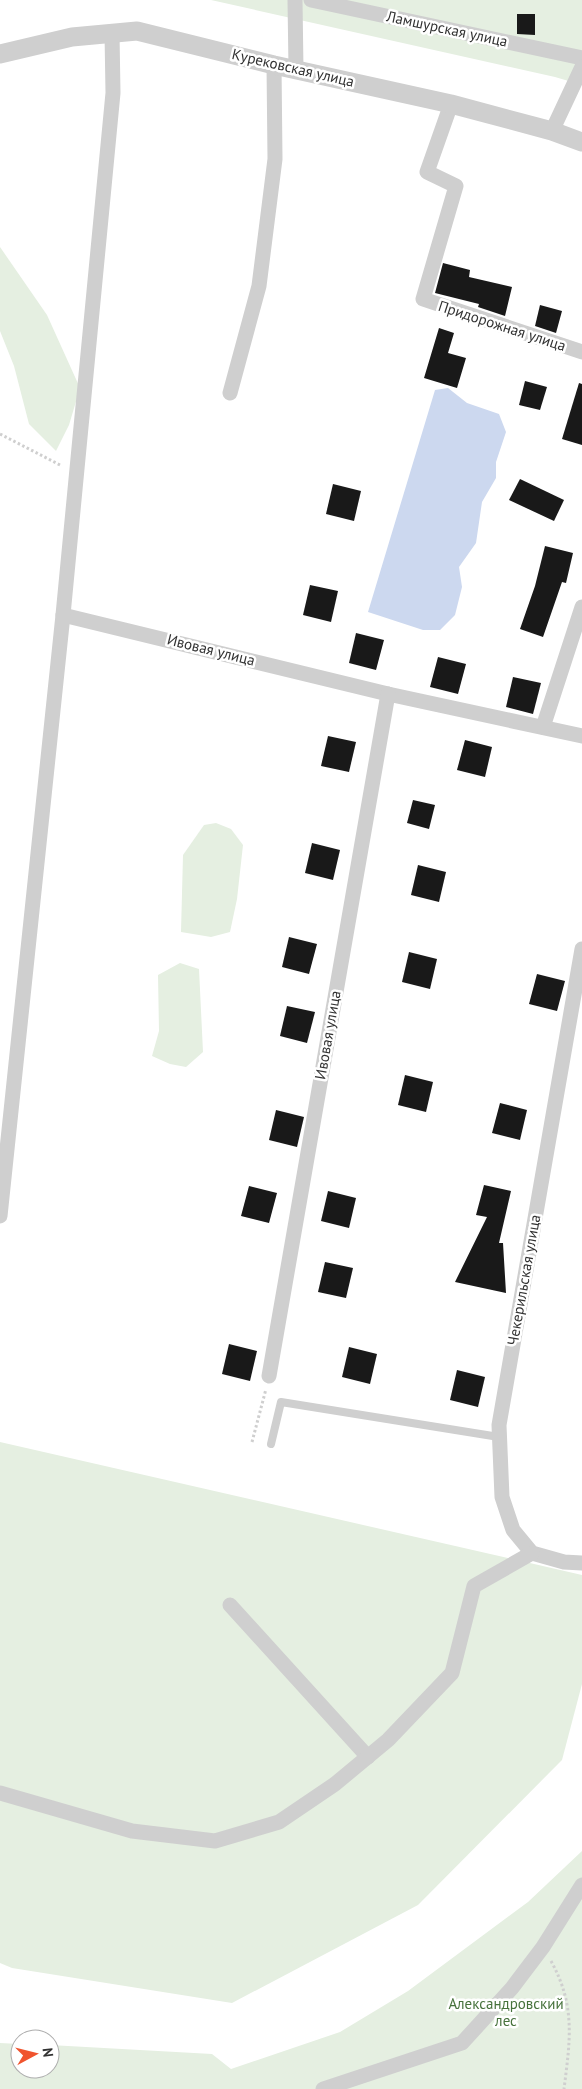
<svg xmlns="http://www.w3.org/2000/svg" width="582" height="2089" font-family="'PT Sans',sans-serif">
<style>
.green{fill:#e5efe1}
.water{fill:#ccd8ef}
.building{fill:#191919}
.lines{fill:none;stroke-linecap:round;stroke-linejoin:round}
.path{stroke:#cfcfcf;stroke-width:3;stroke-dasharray:2.5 2.5;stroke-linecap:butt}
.service{stroke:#cfcfcf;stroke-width:8}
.minor{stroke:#cfcfcf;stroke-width:15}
.tertiary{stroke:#cfcfcf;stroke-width:19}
.labels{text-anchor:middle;stroke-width:5;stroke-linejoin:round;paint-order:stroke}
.street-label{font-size:15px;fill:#323232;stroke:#fff}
.park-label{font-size:15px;fill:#47723c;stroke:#fff}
</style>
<rect width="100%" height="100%" fill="#fff"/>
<g class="green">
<path d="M 211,0 L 582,0 L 582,85 L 555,77 Z"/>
<path d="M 0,247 L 47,315 L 80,388 L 69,425 L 56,451 L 29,424 L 14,366 L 0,331 Z"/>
<path d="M 216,823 L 231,829 L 243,845 L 237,899 L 230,932 L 211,937 L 181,932 L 183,855 L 204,825 Z"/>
<path d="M 180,963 L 199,969 L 203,1052 L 186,1067 L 170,1064 L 152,1056 L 159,1031 L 158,975 Z"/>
<path d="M 0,1442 L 582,1575 L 582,1684 L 562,1760 L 418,1905 L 232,2003 L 12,1968 L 0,1963 Z"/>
<path d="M 582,1851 L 582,2089 L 0,2089 L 0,2043 L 20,2044 L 20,2069 L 50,2069 L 50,2045 L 212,2054 L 231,2069 L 340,2032 L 408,1991 L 528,1902 Z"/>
</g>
<path class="water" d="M 448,388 L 467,403 L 499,414 L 506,432 L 496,462 L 496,478 L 482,502 L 476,543 L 459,567 L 462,587 L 455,615 L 440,630 L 423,630 L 368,612 L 435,390 Z"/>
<g class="building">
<path d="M 517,14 L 535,14 L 535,35 L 517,34 Z"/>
<path d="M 443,263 L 470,270 L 469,277 L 512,287 L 505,316 L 478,307 L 479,304 L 435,293 Z"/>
<path d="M 540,305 L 562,311 L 556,333 L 535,326 Z"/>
<path d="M 439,328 L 454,333 L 448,353 L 466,358 L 457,388 L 424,378 Z"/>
<path d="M 525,381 L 547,387 L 540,410 L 519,405 Z"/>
<path d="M 579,383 L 582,384 L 582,445 L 562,439 Z"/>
<path d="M 520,479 L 564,500 L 554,521 L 509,500 Z"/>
<path d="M 333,484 L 361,491 L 354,521 L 326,514 Z"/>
<path d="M 545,546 L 573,553 L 566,583 L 562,582 L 543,637 L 520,629 L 535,586 Z"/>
<path d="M 310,585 L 338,591 L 331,622 L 303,615 Z"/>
<path d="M 356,633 L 384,640 L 376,670 L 349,663 Z"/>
<path d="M 438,657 L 466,664 L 458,694 L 430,687 Z"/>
<path d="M 513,677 L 541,683 L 533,714 L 506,707 Z"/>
<path d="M 328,736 L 356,742 L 349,772 L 321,766 Z"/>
<path d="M 465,740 L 492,747 L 485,777 L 457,770 Z"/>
<path d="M 413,800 L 435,805 L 429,829 L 407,823 Z"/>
<path d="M 312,843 L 340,850 L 333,880 L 305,873 Z"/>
<path d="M 418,865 L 446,872 L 439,902 L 411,895 Z"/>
<path d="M 289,937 L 317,944 L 309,974 L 282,967 Z"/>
<path d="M 409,952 L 437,959 L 430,989 L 402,982 Z"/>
<path d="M 537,974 L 565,981 L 557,1011 L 529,1004 Z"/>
<path d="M 287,1006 L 315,1012 L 307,1043 L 280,1036 Z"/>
<path d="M 405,1075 L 433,1082 L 426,1112 L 398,1105 Z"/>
<path d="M 500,1103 L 527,1110 L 520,1140 L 492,1133 Z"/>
<path d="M 276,1110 L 304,1117 L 297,1147 L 269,1140 Z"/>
<path d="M 484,1185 L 511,1191 L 499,1243 L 503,1243 L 506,1293 L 455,1282 L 487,1217 L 476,1215 Z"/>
<path d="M 249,1186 L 277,1193 L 269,1223 L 241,1216 Z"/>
<path d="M 328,1191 L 356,1198 L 349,1228 L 321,1221 Z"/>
<path d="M 325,1262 L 353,1268 L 346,1298 L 318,1292 Z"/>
<path d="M 229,1344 L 257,1351 L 250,1381 L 222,1374 Z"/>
<path d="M 349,1347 L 377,1354 L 370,1384 L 342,1377 Z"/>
<path d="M 457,1370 L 485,1377 L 478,1407 L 450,1400 Z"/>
</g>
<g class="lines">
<g class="path">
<path d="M 0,434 L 62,466"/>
<path d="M 252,1442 L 266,1389"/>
<path d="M 551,1961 C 576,2006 570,2041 564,2089"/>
</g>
<path class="service" d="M 271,1444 L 281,1402 L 499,1437"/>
<g class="minor">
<path d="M 295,0 L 296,69"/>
<path d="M 311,0 L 582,58"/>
<path d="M 451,104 L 427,172 L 456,186 L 423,299 L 582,352"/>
<path d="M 552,131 L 582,67"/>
<path d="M 230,393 L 259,286 L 275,159 L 274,65"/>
<path d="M 63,615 L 388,694 L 582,736"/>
<path d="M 543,727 L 582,607"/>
<path d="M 582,949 L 499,1425 L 502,1497 L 513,1530 L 532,1553 L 564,1562 L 582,1563"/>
<path d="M 0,1216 L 63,615 L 113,93 L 112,33"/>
<path d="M 269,1376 L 388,694"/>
<path d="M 230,1605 L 368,1757"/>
<path d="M 0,1793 L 132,1831 L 215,1841 L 279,1822 L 335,1784 L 388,1740 L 452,1673 L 474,1586 L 532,1553"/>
<path d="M 323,2089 L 462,2043 L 512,1988 L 543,1947 L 582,1885"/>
</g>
<path class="tertiary" d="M 0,54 L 72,37 L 137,31 L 274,65 L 451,104 L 552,131 L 582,142"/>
</g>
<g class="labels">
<g class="street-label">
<text transform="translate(447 29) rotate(12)" y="5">Ламшурская улица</text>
<text transform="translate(293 68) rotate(13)" y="5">Курековская улица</text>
<text transform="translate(502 326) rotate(18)" y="5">Придорожная улица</text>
<text transform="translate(211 650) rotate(14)" y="5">Ивовая улица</text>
<text transform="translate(328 1035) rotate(-80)" y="5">Ивовая улица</text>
<text transform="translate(524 1280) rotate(-80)" y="5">Чекерильская улица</text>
</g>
<g class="park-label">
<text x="506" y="2009">Александровский<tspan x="506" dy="17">лес</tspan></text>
</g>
</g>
<g transform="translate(35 2054) rotate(83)"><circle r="24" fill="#ffffff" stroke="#adadad"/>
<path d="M0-4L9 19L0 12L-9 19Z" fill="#f0542e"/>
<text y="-8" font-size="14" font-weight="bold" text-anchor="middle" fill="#323232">N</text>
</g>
</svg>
